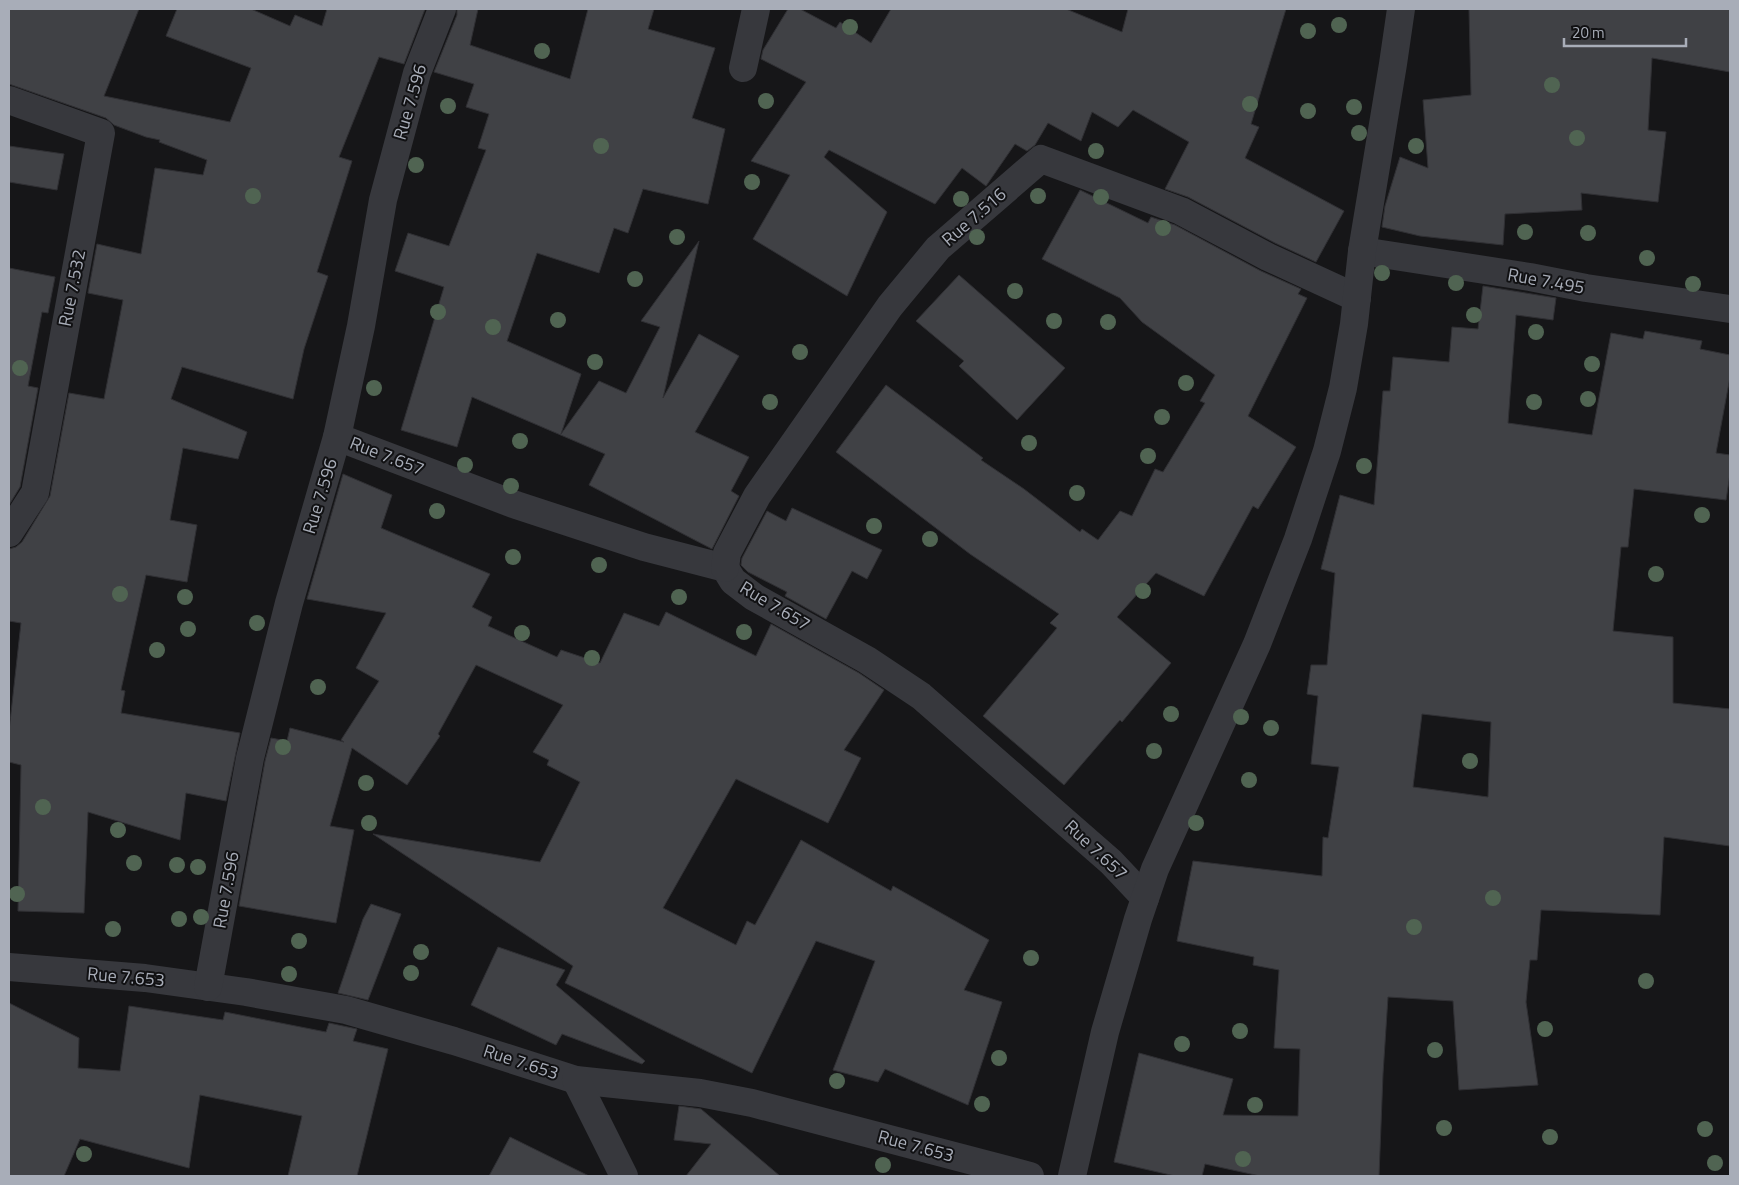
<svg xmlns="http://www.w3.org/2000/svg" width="1739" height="1185" font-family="'Titillium Web',sans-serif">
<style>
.building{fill:#404145;stroke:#303034;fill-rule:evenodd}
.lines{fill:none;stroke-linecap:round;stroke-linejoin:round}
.minor{stroke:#37383d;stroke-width:28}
.tree{fill:#506452}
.labels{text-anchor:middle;stroke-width:4;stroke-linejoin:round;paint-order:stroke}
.street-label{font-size:18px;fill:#a8adb8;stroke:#111113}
</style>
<rect width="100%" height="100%" fill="#161618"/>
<g class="building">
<path d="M 9,9 L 139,9 L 104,96 L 230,122 L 251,68 L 166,36 L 177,9 L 251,9 L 290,26 L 295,15 L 322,26 L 327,9 L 425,9 L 404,64 L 379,57 L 339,157 L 352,161 L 317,272 L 328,276 L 304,349 L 293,399 L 182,367 L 171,399 L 247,432 L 238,459 L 183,448 L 170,520 L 197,525 L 187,582 L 146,575 L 121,690 L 125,691 L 121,713 L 240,733 L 226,801 L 186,793 L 180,840 L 88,812 L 84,913 L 18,911 L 21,765 L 9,762 L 9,731 L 21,623 L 9,621 L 9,549 L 16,547 L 22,542 L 50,496 L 69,393 L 104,399 L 123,300 L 88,293 L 97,244 L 141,254 L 155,168 L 203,175 L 207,160 L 159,142 L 160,140 L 146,137 L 114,125 L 106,118 L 9,84 Z"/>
<path d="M 457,9 L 478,9 L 470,45 L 570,79 L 588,9 L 654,9 L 648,29 L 715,48 L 692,118 L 725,129 L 708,204 L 643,189 L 628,233 L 614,228 L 599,273 L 537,253 L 507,341 L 581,374 L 561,434 L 599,381 L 626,393 L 660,327 L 641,321 L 699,241 L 663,398 L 699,334 L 739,356 L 695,432 L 749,457 L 731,491 L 739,496 L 712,549 L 589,485 L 605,454 L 472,397 L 457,447 L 401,430 L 444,287 L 395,271 L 408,233 L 449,246 L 486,150 L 478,148 L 489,114 L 466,107 L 474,84 L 434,72 L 457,15 Z"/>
<path d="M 788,9 L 800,9 L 836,28 L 840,22 L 871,43 L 891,9 L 1066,9 L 1122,32 L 1128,9 L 1286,9 L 1251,124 L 1259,127 L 1245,158 L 1344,211 L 1316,262 L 1275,243 L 1188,197 L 1165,189 L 1189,142 L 1133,110 L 1118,127 L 1092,112 L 1081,141 L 1048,123 L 1035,145 L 1027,151 L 1015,144 L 986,186 L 962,168 L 935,204 L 829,150 L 824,157 L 887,212 L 847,296 L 753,239 L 790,175 L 751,161 L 806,82 L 761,59 L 763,50 Z"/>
<path d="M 1469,9 L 1730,9 L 1730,72 L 1652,58 L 1648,130 L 1666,132 L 1658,202 L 1581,193 L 1582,210 L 1505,214 L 1503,245 L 1420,236 L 1382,227 L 1385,206 L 1400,157 L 1428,168 L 1423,100 L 1471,95 Z"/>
<path d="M 9,146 L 64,154 L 57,190 L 9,182 Z"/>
<path d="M 1080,190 L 1148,223 L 1151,217 L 1175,225 L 1261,271 L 1301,289 L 1298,294 L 1307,298 L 1248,416 L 1296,447 L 1258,509 L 1253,506 L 1204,596 L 1156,573 L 1117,617 L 1171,663 L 1122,722 L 1120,720 L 1064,785 L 983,716 L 1057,628 L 1050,623 L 1059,614 L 970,554 L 836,452 L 886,385 L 983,458 L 981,460 L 1024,489 L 1080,532 L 1082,529 L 1098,540 L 1120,511 L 1132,516 L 1155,469 L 1163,472 L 1205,403 L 1200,401 L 1215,375 L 1142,322 L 1120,298 L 1042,259 Z"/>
<path d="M 9,268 L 55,277 L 48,313 L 42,312 L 28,386 L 38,388 L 20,487 L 9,505 Z"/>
<path d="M 959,275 L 1065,368 L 1017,420 L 959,366 L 964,361 L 916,321 Z"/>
<path d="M 1483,286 L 1556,298 L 1553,320 L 1516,315 L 1508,423 L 1592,435 L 1611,333 L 1643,339 L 1645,331 L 1702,341 L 1700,349 L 1730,355 L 1730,377 L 1716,453 L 1730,455 L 1730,474 L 1726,500 L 1634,489 L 1628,547 L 1621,547 L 1613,631 L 1673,637 L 1673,703 L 1730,709 L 1730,846 L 1664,837 L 1660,915 L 1541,910 L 1537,960 L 1530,960 L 1526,1002 L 1538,1085 L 1459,1090 L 1453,1001 L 1388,997 L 1383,1074 L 1379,1176 L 1260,1176 L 1205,1164 L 1202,1176 L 1175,1176 L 1114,1162 L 1139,1053 L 1233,1079 L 1223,1115 L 1298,1116 L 1300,1049 L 1274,1048 L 1279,970 L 1253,965 L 1254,957 L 1177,941 L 1193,861 L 1322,876 L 1323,837 L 1328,838 L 1339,767 L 1311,764 L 1318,696 L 1307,694 L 1311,665 L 1327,665 L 1335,573 L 1321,569 L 1340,495 L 1374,505 L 1383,391 L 1390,391 L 1393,357 L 1449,362 L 1452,327 L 1478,329 ZM 1422,714 L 1491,722 L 1488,797 L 1413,787 Z"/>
<path d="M 343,474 L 392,495 L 381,528 L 490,574 L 472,607 L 492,617 L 488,626 L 557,657 L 561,650 L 600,663 L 624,613 L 659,626 L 666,612 L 756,656 L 771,624 L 859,673 L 884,690 L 844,750 L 861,758 L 828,823 L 736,779 L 663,908 L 736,945 L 747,921 L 755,925 L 801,840 L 891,891 L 893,886 L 989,940 L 964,990 L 1002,1002 L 968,1105 L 885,1069 L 878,1082 L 833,1070 L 875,961 L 816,941 L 752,1073 L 565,983 L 573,966 L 373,834 L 540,862 L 580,782 L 547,765 L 549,760 L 533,752 L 563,705 L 476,665 L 438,734 L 440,736 L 407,785 L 352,748 L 330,826 L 354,830 L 336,923 L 239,906 L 265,761 L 271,738 L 287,741 L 290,728 L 344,742 L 341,740 L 379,681 L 356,668 L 386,613 L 307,599 Z"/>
<path d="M 792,508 L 882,550 L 867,579 L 852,571 L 826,619 L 785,596 L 787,592 L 748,572 L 741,565 L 742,558 L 767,511 L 786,521 Z"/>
<path d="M 371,904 L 401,914 L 368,1000 L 338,993 L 363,919 Z"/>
<path d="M 498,947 L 565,970 L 556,985 L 645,1061 L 642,1064 L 562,1034 L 556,1045 L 471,1005 Z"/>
<path d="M 9,1003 L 79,1038 L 78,1068 L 120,1071 L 129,1006 L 223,1020 L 225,1012 L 326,1032 L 329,1023 L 357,1029 L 353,1041 L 388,1049 L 357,1176 L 288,1176 L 302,1116 L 200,1095 L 189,1168 L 80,1139 L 64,1176 L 9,1176 Z"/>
<path d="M 679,1106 L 701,1109 L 780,1176 L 686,1176 L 711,1144 L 674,1140 Z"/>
<path d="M 510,1137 L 589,1176 L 489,1176 Z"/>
</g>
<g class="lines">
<g class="minor">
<path d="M 743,68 L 756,9"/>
<path d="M 9,100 L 101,133 L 35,493 L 9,533"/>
<path d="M 1362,251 L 1530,277 L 1586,288 L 1730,309"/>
<path d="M 337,437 L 516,505 L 644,547 L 725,568 L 733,581 L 754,597 L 867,660 L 921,696 L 1111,862 L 1145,898"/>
<path d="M 725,568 L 727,553 L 757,496 L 890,306 L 938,248 L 1041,159 L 1181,211 L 1268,257 L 1357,298"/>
<path d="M 9,967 L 145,978 L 246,992 L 346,1010 L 454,1041 L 576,1080 L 700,1093 L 752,1103 L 1030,1176"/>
<path d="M 208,987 L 250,758 L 289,603 L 337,437 L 361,326 L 383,200 L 417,73 L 442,9"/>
<path d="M 576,1080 L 624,1176"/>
<path d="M 1072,1176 L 1105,1032 L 1138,919 L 1155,869 L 1257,644 L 1298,539 L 1327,451 L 1343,388 L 1354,324 L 1362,251 L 1393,64 L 1401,9"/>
</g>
</g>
<g class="tree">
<circle cx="1339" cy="25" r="8"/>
<circle cx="850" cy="27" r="8"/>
<circle cx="1308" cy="31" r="8"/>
<circle cx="542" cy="51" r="8"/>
<circle cx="1552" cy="85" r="8"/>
<circle cx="766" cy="101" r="8"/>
<circle cx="1250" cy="104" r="8"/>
<circle cx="448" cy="106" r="8"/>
<circle cx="1354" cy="107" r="8"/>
<circle cx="1308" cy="111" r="8"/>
<circle cx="1359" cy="133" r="8"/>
<circle cx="1577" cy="138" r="8"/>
<circle cx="601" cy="146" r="8"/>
<circle cx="1416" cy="146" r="8"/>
<circle cx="1096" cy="151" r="8"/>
<circle cx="416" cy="165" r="8"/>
<circle cx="752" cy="182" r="8"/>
<circle cx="253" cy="196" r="8"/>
<circle cx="1038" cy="196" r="8"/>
<circle cx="1101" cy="197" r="8"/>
<circle cx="961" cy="199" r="8"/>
<circle cx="1163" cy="228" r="8"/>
<circle cx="1525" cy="232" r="8"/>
<circle cx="1588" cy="233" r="8"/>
<circle cx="677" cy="237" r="8"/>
<circle cx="977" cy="237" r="8"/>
<circle cx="1647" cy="258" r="8"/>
<circle cx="1382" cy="273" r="8"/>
<circle cx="635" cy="279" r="8"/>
<circle cx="1456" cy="283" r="8"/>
<circle cx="1693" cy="284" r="8"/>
<circle cx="1015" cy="291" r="8"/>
<circle cx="438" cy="312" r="8"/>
<circle cx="1474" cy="315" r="8"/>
<circle cx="558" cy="320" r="8"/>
<circle cx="1054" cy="321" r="8"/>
<circle cx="1108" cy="322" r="8"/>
<circle cx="493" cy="327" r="8"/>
<circle cx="1536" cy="332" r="8"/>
<circle cx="800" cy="352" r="8"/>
<circle cx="595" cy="362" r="8"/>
<circle cx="1592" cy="364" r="8"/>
<circle cx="20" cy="368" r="8"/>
<circle cx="1186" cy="383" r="8"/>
<circle cx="374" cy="388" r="8"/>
<circle cx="1588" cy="399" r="8"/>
<circle cx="770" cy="402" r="8"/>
<circle cx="1534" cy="402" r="8"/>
<circle cx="1162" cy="417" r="8"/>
<circle cx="520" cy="441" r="8"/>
<circle cx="1029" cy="443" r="8"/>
<circle cx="1148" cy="456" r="8"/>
<circle cx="465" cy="465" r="8"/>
<circle cx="1364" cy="466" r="8"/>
<circle cx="511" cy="486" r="8"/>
<circle cx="1077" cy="493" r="8"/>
<circle cx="437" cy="511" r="8"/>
<circle cx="1702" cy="515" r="8"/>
<circle cx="874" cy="526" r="8"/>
<circle cx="930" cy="539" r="8"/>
<circle cx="513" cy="557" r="8"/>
<circle cx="599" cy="565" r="8"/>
<circle cx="1656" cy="574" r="8"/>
<circle cx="1143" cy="591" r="8"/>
<circle cx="120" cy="594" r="8"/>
<circle cx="185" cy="597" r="8"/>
<circle cx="679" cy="597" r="8"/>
<circle cx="257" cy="623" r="8"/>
<circle cx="188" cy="629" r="8"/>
<circle cx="744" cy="632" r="8"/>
<circle cx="522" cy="633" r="8"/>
<circle cx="157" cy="650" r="8"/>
<circle cx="592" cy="658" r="8"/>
<circle cx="318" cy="687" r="8"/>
<circle cx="1171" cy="714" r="8"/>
<circle cx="1241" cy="717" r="8"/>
<circle cx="1271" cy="728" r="8"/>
<circle cx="283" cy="747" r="8"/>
<circle cx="1154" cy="751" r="8"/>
<circle cx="1470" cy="761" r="8"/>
<circle cx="1249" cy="780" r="8"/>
<circle cx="366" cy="783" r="8"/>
<circle cx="43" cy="807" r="8"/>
<circle cx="369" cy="823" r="8"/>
<circle cx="1196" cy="823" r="8"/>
<circle cx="118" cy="830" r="8"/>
<circle cx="134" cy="863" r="8"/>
<circle cx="177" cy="865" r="8"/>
<circle cx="198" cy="867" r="8"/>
<circle cx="17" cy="894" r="8"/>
<circle cx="1493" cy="898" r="8"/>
<circle cx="201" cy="917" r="8"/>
<circle cx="179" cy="919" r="8"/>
<circle cx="1414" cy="927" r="8"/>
<circle cx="113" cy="929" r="8"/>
<circle cx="299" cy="941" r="8"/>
<circle cx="421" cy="952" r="8"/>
<circle cx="1031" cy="958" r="8"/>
<circle cx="411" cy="973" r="8"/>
<circle cx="289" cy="974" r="8"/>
<circle cx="1646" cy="981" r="8"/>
<circle cx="1545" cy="1029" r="8"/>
<circle cx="1240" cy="1031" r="8"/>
<circle cx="1182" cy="1044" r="8"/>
<circle cx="1435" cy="1050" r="8"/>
<circle cx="999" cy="1058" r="8"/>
<circle cx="837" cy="1081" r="8"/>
<circle cx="982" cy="1104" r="8"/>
<circle cx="1255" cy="1105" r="8"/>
<circle cx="1444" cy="1128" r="8"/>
<circle cx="1705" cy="1129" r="8"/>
<circle cx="1550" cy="1137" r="8"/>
<circle cx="84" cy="1154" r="8"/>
<circle cx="1243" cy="1159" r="8"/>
<circle cx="1715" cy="1163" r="8"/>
<circle cx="883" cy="1165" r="8"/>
</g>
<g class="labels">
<g class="street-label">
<text transform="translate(410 102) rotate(-74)" y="6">Rue 7.596</text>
<text transform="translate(974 217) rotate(-41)" y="6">Rue 7.516</text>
<text transform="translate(1546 281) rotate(10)" y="6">Rue 7.495</text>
<text transform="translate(72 288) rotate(-79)" y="6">Rue 7.532</text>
<text transform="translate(387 456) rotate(21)" y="6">Rue 7.657</text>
<text transform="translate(320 496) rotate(-73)" y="6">Rue 7.596</text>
<text transform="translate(775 606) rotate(31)" y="6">Rue 7.657</text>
<text transform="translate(1096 850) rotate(43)" y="6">Rue 7.657</text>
<text transform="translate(226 890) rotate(-80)" y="6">Rue 7.596</text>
<text transform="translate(126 977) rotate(5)" y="6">Rue 7.653</text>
<text transform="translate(521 1062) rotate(18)" y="6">Rue 7.653</text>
<text transform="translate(916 1146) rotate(15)" y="6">Rue 7.653</text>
</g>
</g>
<rect width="1739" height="1185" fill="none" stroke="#a8adb8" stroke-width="20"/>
<path d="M1564 38v8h122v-8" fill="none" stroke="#a8adb8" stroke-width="2.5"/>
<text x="1572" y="38" font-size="15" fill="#a8adb8" stroke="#111113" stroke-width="4" paint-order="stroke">20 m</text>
</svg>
